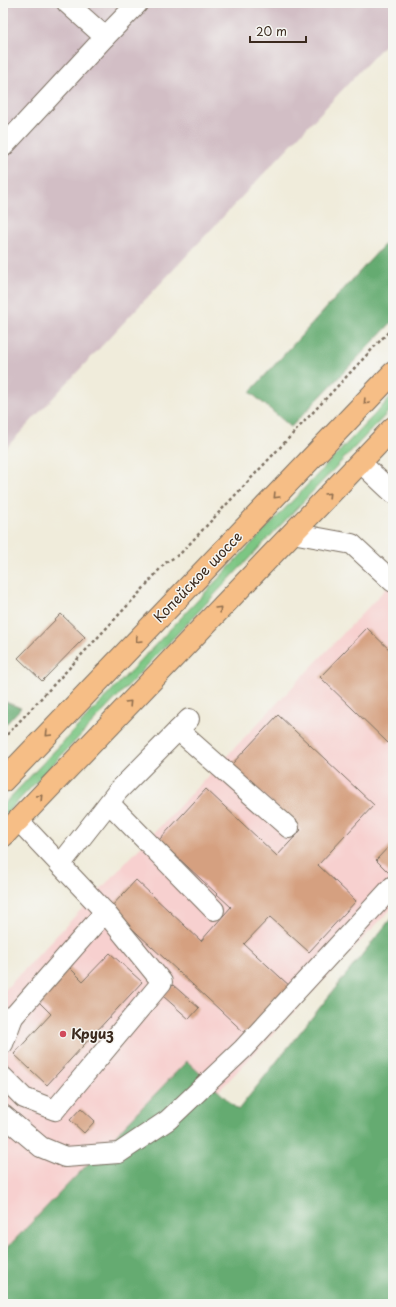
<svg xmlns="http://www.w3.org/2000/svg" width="396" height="1307" font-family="'Playpen Sans',sans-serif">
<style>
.built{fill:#f7d0cf}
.industrial{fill:#d2bec5}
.green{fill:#7cc683;stroke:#5c7850}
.forest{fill:#65ab71;stroke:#506a48}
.building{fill:#d5a080}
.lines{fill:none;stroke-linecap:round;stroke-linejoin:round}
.minor-casing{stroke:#7a6e60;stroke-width:22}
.major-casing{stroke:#7a6e60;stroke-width:24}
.path{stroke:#7a6e60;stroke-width:2.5;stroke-dasharray:3 3;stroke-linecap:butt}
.minor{stroke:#fff;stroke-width:20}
.major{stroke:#f6be86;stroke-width:22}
.oneway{stroke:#8f6d4d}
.poi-dot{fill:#d1495b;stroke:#f6f6f2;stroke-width:1.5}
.labels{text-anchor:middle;stroke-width:3;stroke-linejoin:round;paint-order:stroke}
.street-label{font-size:14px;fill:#3b2a1e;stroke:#f6f6f2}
.poi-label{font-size:14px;font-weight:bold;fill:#3b2a1e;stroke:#f6f6f2;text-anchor:start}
</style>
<rect width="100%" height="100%" fill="#f6f6f2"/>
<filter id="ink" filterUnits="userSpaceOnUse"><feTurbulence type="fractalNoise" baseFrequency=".025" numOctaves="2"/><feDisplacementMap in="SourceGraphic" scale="8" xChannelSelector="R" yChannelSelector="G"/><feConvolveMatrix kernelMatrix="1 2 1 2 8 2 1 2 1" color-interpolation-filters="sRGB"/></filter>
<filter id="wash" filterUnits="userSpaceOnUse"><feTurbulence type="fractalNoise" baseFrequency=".012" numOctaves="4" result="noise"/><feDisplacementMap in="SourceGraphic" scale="16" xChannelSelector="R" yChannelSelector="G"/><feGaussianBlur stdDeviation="0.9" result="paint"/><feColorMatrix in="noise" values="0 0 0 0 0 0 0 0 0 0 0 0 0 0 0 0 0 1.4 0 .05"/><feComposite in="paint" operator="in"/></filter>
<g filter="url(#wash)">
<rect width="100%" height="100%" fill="#f0ecdb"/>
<path class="built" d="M 393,581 L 393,907 L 17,1304 L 3,1304 L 3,992 Z"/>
<path class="industrial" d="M 3,3 L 393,3 L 393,36 L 3,451 Z"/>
<path class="green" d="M 393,395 L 393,407 L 3,817 L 3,805 Z"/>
<g class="forest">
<path d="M 393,235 L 393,321 L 291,427 L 250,392 Z"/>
<path d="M 3,701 L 21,708 L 3,727 Z"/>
<path d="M 393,916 L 393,1304 L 3,1304 L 3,1252 L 187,1061 L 238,1110 Z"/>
</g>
<g id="blocks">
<g class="building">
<path d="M 61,614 L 85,637 L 42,681 L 18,658 Z"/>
<path d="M 367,628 L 393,653 L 393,738 L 388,743 L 320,677 Z"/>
<path d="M 278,715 L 374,805 L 318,865 L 356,901 L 309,952 L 270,917 L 244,944 L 292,988 L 248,1036 L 110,908 L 136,880 L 201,941 L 231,907 L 159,840 L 206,789 L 277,856 L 301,830 L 231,765 Z"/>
<path d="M 393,842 L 393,875 L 392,876 L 376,860 Z"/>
<path d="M 110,953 L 142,982 L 47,1085 L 14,1054 L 51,1014 L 38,1001 L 69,967 L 83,981 Z"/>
<path d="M 173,985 L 199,1008 L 189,1019 L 163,996 Z"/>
<path d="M 81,1108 L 95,1121 L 84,1133 L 70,1120 Z"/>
</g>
</g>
</g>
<g filter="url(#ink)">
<use href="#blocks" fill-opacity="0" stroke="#7a6e60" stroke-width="1"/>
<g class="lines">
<defs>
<g id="minor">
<path d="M 105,37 L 138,3"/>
<path d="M 3,147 L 105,37 L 67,3"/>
<path d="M 360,462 L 393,493"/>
<path d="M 292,533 L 352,544 L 393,582"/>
<path d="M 178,730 L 289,828"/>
<path d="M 109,803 L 214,910"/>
<path d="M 60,865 L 118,791 L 189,719"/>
<path d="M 3,1018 L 13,1017 L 105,912 L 18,820"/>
<path d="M 3,1044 L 13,1017"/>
<path d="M 3,1077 L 24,1098 L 55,1110 L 162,982 L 105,912"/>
<path d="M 3,1115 L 41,1147 L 65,1157 L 119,1153 L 168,1120 L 243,1049 L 393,886"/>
</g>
<g id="major">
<path d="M 3,781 L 393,373"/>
<path d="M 3,836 L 393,428"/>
</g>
</defs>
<use href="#minor" class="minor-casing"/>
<use href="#major" class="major-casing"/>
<path class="path" d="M 3,739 L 142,590 L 165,563 L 180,554 L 393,327"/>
<use href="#minor" class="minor"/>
<use href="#major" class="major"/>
</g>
<defs><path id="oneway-chevron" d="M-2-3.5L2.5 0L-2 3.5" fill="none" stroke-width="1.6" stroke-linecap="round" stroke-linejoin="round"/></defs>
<g class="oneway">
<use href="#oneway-chevron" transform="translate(366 402) rotate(134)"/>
<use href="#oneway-chevron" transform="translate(328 495) rotate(-46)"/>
<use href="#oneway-chevron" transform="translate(276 496) rotate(134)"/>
<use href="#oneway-chevron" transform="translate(219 609) rotate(-46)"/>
<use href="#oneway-chevron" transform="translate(138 640) rotate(134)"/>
<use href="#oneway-chevron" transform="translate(129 703) rotate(-46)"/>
<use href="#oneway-chevron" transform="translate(48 734) rotate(134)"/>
<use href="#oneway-chevron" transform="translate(40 797) rotate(-46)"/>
</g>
</g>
<circle class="poi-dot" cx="63" cy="1034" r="4"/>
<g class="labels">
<g class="street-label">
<text transform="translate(198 577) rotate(-46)" y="5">Копейское шоссе</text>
</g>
<g class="poi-label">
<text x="71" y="1039">Круиз</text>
</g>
</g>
<rect width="396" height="1307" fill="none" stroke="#f6f6f2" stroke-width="16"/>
<path d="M250 36v6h56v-6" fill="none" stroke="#3b2a1e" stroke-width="2"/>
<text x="256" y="36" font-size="12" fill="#3b2a1e" stroke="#f6f6f2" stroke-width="3" paint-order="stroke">20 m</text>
</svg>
